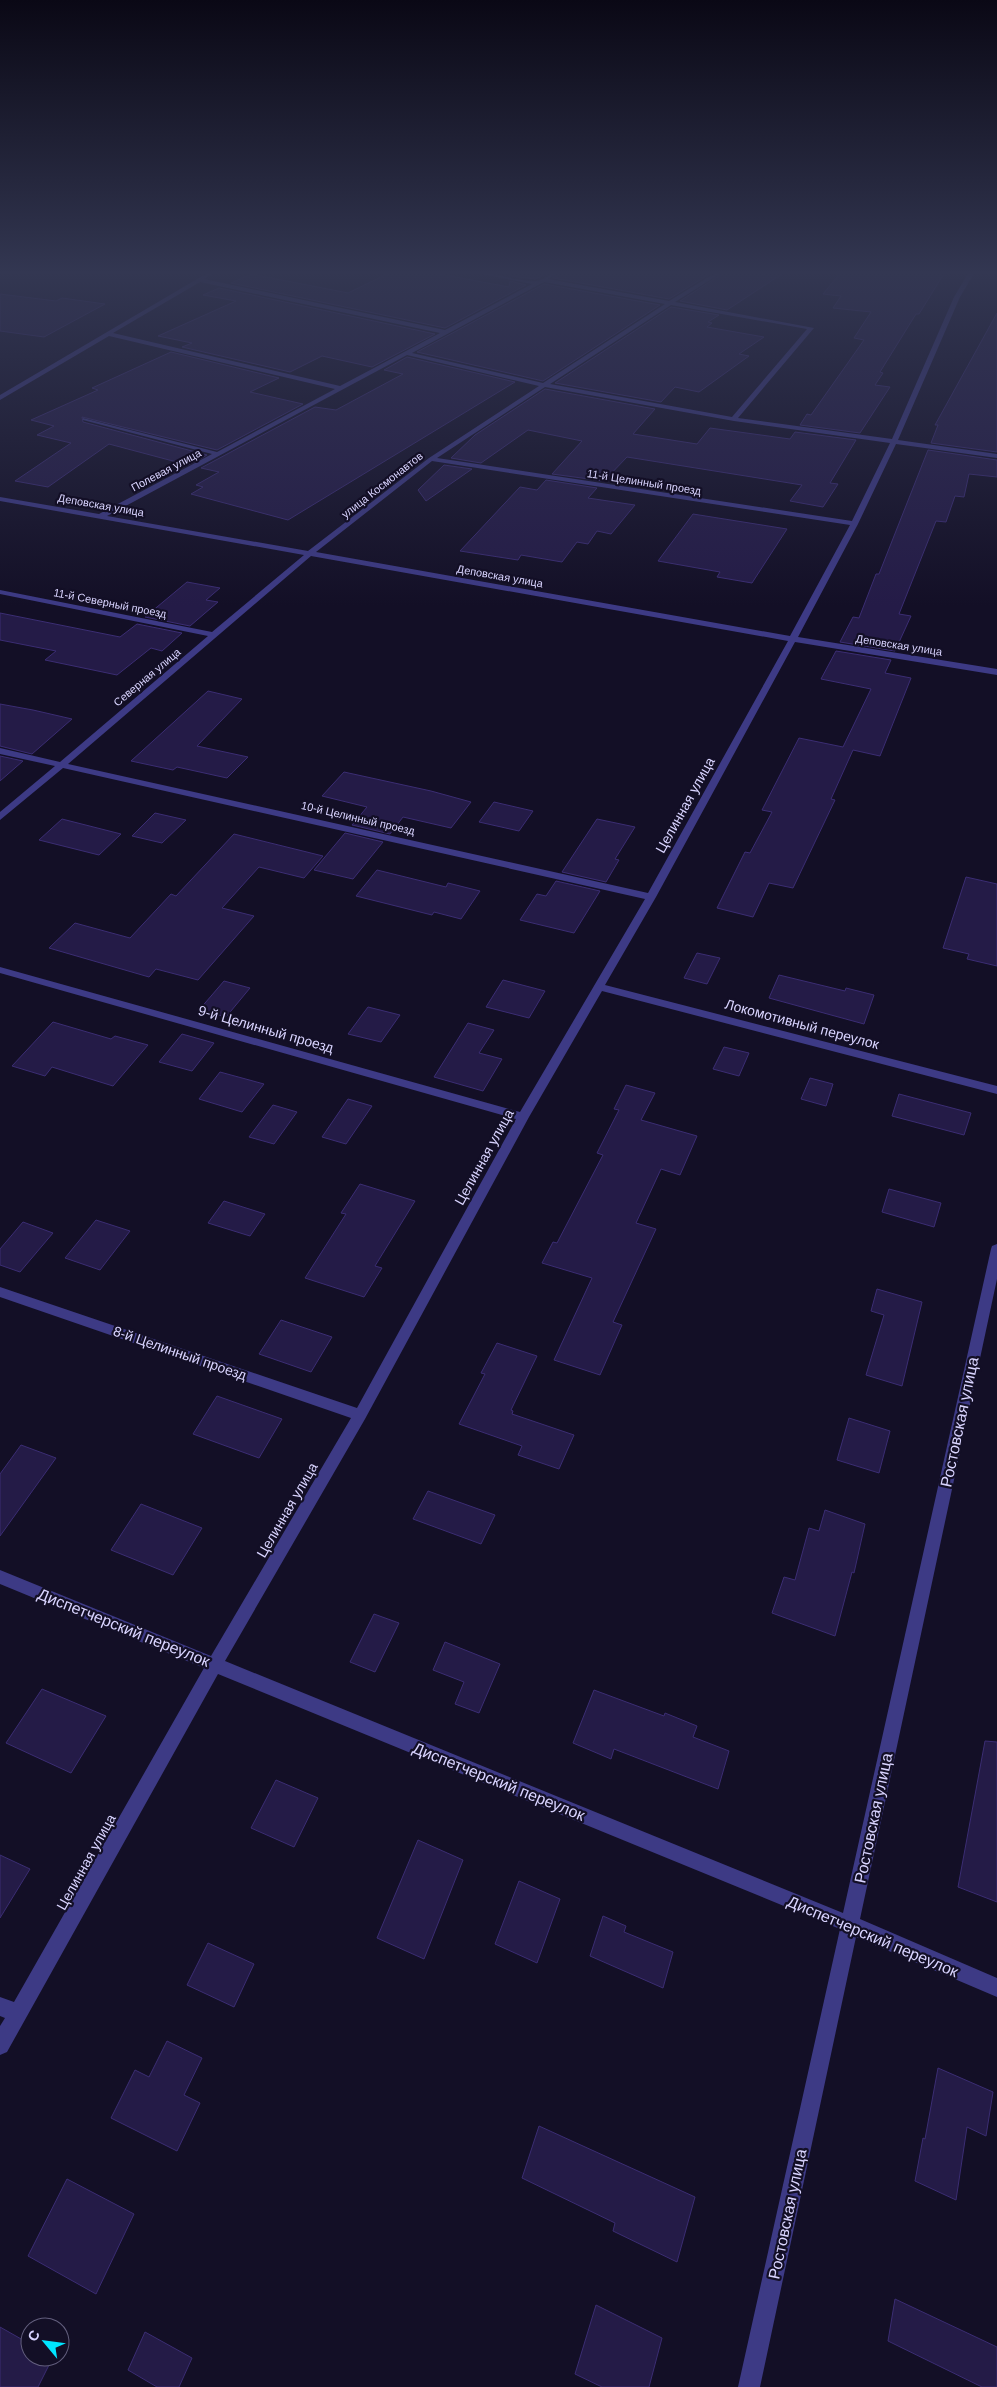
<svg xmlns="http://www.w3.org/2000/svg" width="997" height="2387" font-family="Helvetica,sans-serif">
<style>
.building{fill:#241b47;stroke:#3b2d73}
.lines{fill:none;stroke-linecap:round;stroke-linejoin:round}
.minor{fill:#3d3a85;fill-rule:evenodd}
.labels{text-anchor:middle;stroke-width:4.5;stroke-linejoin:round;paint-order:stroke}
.far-street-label{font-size:11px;fill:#d9d4ff;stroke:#130f26}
.street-label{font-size:14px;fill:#d9d4ff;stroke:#130f26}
.near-street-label{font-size:16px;fill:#d9d4ff;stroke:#130f26}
</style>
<rect width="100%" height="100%" fill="#130f26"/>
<g class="building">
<path d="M 391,272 L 429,272 L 509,287 L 510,281 L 526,285 L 445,328 L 231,283 L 251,274 L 348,293 Z"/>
<path d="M 510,272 L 552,272 L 535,279 L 510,276 Z"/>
<path d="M 562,272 L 713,272 L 669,299 L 553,278 Z"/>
<path d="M 725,272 L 785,272 L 727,310 L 680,301 Z"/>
<path d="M 841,272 L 945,272 L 919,314 L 916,314 L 880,372 L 883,373 L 875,385 L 890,387 L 860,433 L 800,425 L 807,414 L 811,415 L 864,340 L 854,338 L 871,312 L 833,308 L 841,296 L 823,294 Z"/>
<path d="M 544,284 L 660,305 L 543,381 L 417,352 Z"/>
<path d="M 219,288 L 435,334 L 372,367 L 322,356 L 290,372 L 182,347 L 192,343 L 158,336 L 236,301 L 203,295 Z"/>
<path d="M 0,294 L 56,301 L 62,298 L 105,304 L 44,337 L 0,331 Z"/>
<path d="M 671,307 L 719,315 L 708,322 L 712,323 L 707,327 L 764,337 L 739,354 L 749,356 L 699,392 L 675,387 L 661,402 L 555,383 Z"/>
<path d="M 997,313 L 997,452 L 931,443 L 938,425 L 935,425 Z"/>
<path d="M 171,352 L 279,378 L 250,392 L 303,404 L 217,450 L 82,417 L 83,422 L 207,455 L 188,465 L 109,444 L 48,487 L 15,481 L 71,443 L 37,435 L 54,426 L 31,420 L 98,390 L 92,388 Z"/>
<path d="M 407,357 L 515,382 L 288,520 L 191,494 L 203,487 L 196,485 L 219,472 L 201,468 L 315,407 L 336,410 L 403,374 L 384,370 Z"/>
<path d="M 545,389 L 655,409 L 633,434 L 697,444 L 710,428 L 790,439 L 795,432 L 856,440 L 830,483 L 838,484 L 823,507 L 790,501 L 802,485 L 627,457 L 604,481 L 552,474 L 582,441 L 528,430 L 481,463 L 451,458 L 475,435 Z"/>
<path d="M 928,450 L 997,460 L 997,477 L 969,474 L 964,497 L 955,496 L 946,522 L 936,521 L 899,614 L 911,616 L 895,651 L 840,642 L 853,617 L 859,618 L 876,574 L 879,574 Z"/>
<path d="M 444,465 L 472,469 L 426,501 L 418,490 Z"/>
<path d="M 546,480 L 597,488 L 588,498 L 635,505 L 611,534 L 597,531 L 588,544 L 577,542 L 562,562 L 521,555 L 518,560 L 460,551 L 520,487 L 537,490 Z"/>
<path d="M 693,514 L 787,529 L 752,583 L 717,577 L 720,572 L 658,561 Z"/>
<path d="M 187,582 L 220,588 L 206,600 L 218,602 L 190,626 L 145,617 Z"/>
<path d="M 0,613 L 120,637 L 137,624 L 182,633 L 162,651 L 151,648 L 117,675 L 45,660 L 56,651 L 0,640 Z"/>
<path d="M 836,651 L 891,660 L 885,673 L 911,678 L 880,756 L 853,750 L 831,799 L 835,800 L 793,888 L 769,883 L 753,917 L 717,908 L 745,852 L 750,853 L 772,812 L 762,810 L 799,738 L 843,747 L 871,689 L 821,679 Z"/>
<path d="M 208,691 L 242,699 L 197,746 L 248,757 L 227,778 L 177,767 L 173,770 L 131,761 Z"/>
<path d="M 0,704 L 33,710 L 72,719 L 32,754 L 0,746 Z"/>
<path d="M 0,756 L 23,761 L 0,781 Z"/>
<path d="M 344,772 L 431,791 L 471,802 L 451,828 L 403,817 L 390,834 L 352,825 L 367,807 L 322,796 Z"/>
<path d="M 494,802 L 533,811 L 519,831 L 479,822 Z"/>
<path d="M 155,813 L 186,820 L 162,843 L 132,836 Z"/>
<path d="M 62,819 L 121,834 L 99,855 L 39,840 Z"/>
<path d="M 597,819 L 635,827 L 615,859 L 619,860 L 606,882 L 562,872 Z"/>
<path d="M 345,833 L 383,842 L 353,879 L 314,870 Z"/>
<path d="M 234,834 L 323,856 L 304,878 L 259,867 L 222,908 L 254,916 L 198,980 L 156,969 L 149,977 L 49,948 L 75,923 L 130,938 L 171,894 L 176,896 Z"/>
<path d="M 377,870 L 446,887 L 448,883 L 480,891 L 461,919 L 434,912 L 432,915 L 356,896 Z"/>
<path d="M 966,877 L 997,884 L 997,966 L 967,959 L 969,954 L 943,948 Z"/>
<path d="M 556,881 L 600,891 L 574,933 L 520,920 L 537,894 L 546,896 Z"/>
<path d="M 697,953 L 720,958 L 707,984 L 684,978 Z"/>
<path d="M 779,975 L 845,991 L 846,988 L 874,995 L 864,1024 L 769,998 Z"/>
<path d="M 503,980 L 545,991 L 529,1018 L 486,1007 Z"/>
<path d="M 224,981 L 250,988 L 226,1017 L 199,1010 Z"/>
<path d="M 368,1007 L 400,1015 L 381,1042 L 348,1034 Z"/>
<path d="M 53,1022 L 111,1039 L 115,1036 L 148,1045 L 113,1086 L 52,1067 L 45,1076 L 12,1066 Z"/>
<path d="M 468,1023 L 494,1030 L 479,1053 L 502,1059 L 483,1091 L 434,1077 Z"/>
<path d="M 182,1034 L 214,1043 L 192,1071 L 159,1062 Z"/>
<path d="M 724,1047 L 749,1053 L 739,1076 L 713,1069 Z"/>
<path d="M 220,1072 L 264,1084 L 242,1112 L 199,1099 Z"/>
<path d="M 810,1078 L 833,1084 L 826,1106 L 801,1099 Z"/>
<path d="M 626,1085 L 655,1093 L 641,1120 L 697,1136 L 680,1175 L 661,1169 L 636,1223 L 656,1229 L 613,1322 L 622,1325 L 600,1375 L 554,1360 L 592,1278 L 542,1263 L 553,1242 L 557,1243 L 603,1155 L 597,1153 L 619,1110 L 614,1109 Z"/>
<path d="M 899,1094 L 971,1113 L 964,1135 L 892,1116 Z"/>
<path d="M 348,1099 L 372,1106 L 346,1144 L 322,1137 Z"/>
<path d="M 273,1105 L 297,1112 L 274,1144 L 249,1137 Z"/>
<path d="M 360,1184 L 415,1201 L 375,1266 L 382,1268 L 364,1297 L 305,1278 L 346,1214 L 341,1213 Z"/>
<path d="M 889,1189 L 941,1203 L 934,1227 L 882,1212 Z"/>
<path d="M 224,1201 L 265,1214 L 250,1236 L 208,1223 Z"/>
<path d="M 96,1220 L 130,1231 L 100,1270 L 65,1258 Z"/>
<path d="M 23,1222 L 53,1233 L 20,1272 L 0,1265 L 0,1249 Z"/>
<path d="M 877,1289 L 922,1302 L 902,1386 L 866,1375 L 884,1315 L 871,1311 Z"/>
<path d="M 281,1320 L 332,1337 L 311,1372 L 259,1354 Z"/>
<path d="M 497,1343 L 537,1356 L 511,1410 L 513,1411 L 512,1414 L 574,1435 L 559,1469 L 518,1455 L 522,1446 L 459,1424 L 485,1374 L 481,1373 Z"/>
<path d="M 217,1396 L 282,1419 L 259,1458 L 193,1434 Z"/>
<path d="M 849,1418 L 890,1431 L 879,1473 L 837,1460 Z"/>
<path d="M 21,1445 L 56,1458 L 0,1536 L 0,1474 Z"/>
<path d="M 428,1491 L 495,1515 L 481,1544 L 413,1519 Z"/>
<path d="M 141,1504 L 202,1528 L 173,1575 L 111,1550 Z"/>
<path d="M 825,1510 L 865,1524 L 854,1573 L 852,1572 L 835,1636 L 772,1613 L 784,1577 L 795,1580 L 809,1528 L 819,1531 Z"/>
<path d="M 374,1614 L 399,1623 L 375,1672 L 350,1662 Z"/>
<path d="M 445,1642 L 500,1664 L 479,1713 L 455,1704 L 464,1682 L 433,1670 Z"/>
<path d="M 42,1689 L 106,1716 L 71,1773 L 6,1743 Z"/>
<path d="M 594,1690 L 664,1716 L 665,1713 L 697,1726 L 693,1737 L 729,1751 L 718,1789 L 614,1749 L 611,1759 L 573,1743 Z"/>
<path d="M 985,1741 L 997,1742 L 997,1902 L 958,1887 Z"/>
<path d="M 276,1780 L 318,1798 L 294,1847 L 251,1828 Z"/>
<path d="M 418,1840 L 463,1860 L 424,1959 L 377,1938 Z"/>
<path d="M 0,1855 L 30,1869 L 0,1918 Z"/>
<path d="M 519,1881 L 560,1899 L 537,1963 L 495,1944 Z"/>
<path d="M 603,1916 L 626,1926 L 624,1932 L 673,1952 L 663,1988 L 590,1956 Z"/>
<path d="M 208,1943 L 254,1964 L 234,2007 L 187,1985 Z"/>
<path d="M 167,2041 L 202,2058 L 184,2095 L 200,2103 L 177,2151 L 111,2118 L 135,2070 L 149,2077 Z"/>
<path d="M 938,2068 L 993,2092 L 986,2136 L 967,2127 L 956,2200 L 915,2181 L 923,2138 L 925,2139 Z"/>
<path d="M 539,2126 L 695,2197 L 677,2262 L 613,2231 L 615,2223 L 522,2178 Z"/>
<path d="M 67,2179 L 134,2214 L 96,2294 L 28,2256 Z"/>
<path d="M 895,2299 L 997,2347 L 997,2387 L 982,2387 L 888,2341 Z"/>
<path d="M 596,2305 L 662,2338 L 649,2387 L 602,2387 L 575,2374 Z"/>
<path d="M 0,2327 L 30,2344 L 30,2357 L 53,2357 L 38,2387 L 0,2387 Z"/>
<path d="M 145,2332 L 192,2358 L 179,2387 L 157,2387 L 128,2370 Z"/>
</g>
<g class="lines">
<path class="minor" d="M 209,272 L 215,272 L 204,279 L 445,330 L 532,284 L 472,272 C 493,272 514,281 535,281 C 544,281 551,272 560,272 L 548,279 L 669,301 L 717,272 L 723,272 L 675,302 L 814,328 L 738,418 L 892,439 L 954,297 L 969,272 L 975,272 L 960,297 L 898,440 L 997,454 L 997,458 L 896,444 L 858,524 L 798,637 L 997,669 L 997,675 L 795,642 L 656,897 L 605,985 L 997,1086 L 997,1094 L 602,991 L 529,1117 L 365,1419 L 225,1661 L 843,1913 L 991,1249 L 992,1246 L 997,1244 L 997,1279 L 860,1919 L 997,1978 L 997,1997 L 856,1937 L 760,2387 L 738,2387 L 840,1929 L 218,1674 L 7,2052 L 0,2055 L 0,2026 L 5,2018 L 0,2016 L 0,1997 L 14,2002 L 204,1668 L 0,1584 L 0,1570 L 211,1656 L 351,1418 L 0,1297 L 0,1287 L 357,1408 L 516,1119 L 0,973 L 0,967 L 520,1112 L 645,899 L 63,768 L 0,820 L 0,812 L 55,766 L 0,754 L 0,748 L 60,762 L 208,636 L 0,594 L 0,590 L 212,632 L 304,555 L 0,501 L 0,497 L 99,514 L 212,454 L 83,420 L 83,418 L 217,452 L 335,389 L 109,336 L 0,400 L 0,395 ZM 200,282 L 440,333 L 340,386 L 113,333 ZM 544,282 L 665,304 L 543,383 L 412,353 ZM 671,305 L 807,329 L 732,417 L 550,384 ZM 407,355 L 539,386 L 429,458 L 308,551 L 107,516 ZM 545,387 L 734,421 L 890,443 L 852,521 L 437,458 ZM 432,461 L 850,525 L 790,636 L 316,552 ZM 311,556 L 788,641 L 648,893 L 68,764 Z"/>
</g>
<linearGradient id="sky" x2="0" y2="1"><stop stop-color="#0a0815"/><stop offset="0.45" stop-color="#333752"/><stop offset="1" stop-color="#333752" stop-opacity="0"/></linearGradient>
<rect width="997" height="606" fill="url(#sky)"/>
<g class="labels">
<g class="far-street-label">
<text transform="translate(166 470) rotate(-28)" y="4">Полевая улица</text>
<text transform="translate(644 482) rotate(9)" y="4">11-й Целинный проезд</text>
<text transform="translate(382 485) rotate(-38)" y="4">улица Космонавтов</text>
<text transform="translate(101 505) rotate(10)" y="4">Деповская улица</text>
<text transform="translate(500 576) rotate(10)" y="4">Деповская улица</text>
<text transform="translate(110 603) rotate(11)" y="4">11-й Северный проезд</text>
<text transform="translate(899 645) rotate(9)" y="4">Деповская улица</text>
<text transform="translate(147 677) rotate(-40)" y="4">Северная улица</text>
<text transform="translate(358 818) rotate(13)" y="4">10-й Целинный проезд</text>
</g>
<g class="street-label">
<text transform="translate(685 805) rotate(-61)" y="5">Целинная улица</text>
<text transform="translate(802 1024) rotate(15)" y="5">Локомотивный переулок</text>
<text transform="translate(266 1029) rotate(16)" y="5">9-й Целинный проезд</text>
<text transform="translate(484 1157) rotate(-61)" y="5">Целинная улица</text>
<text transform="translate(180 1353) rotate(19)" y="5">8-й Целинный проезд</text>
<text transform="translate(287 1510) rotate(-60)" y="5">Целинная улица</text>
<text transform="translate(86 1862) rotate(-61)" y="5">Целинная улица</text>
</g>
<g class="near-street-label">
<text transform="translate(959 1422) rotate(-78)" y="6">Ростовская улица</text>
<text transform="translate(124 1627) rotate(22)" y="6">Диспетчерский переулок</text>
<text transform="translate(499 1781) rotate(22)" y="6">Диспетчерский переулок</text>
<text transform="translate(873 1818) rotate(-78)" y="6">Ростовская улица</text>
<text transform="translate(873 1936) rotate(23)" y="6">Диспетчерский переулок</text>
<text transform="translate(787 2214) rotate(-78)" y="6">Ростовская улица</text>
</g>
</g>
<g transform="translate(45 2342) rotate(299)"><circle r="24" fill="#130f26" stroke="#625e7d"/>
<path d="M0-4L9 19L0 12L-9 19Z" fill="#00e5ff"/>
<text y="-8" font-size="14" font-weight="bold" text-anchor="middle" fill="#d9d4ff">С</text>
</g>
</svg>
